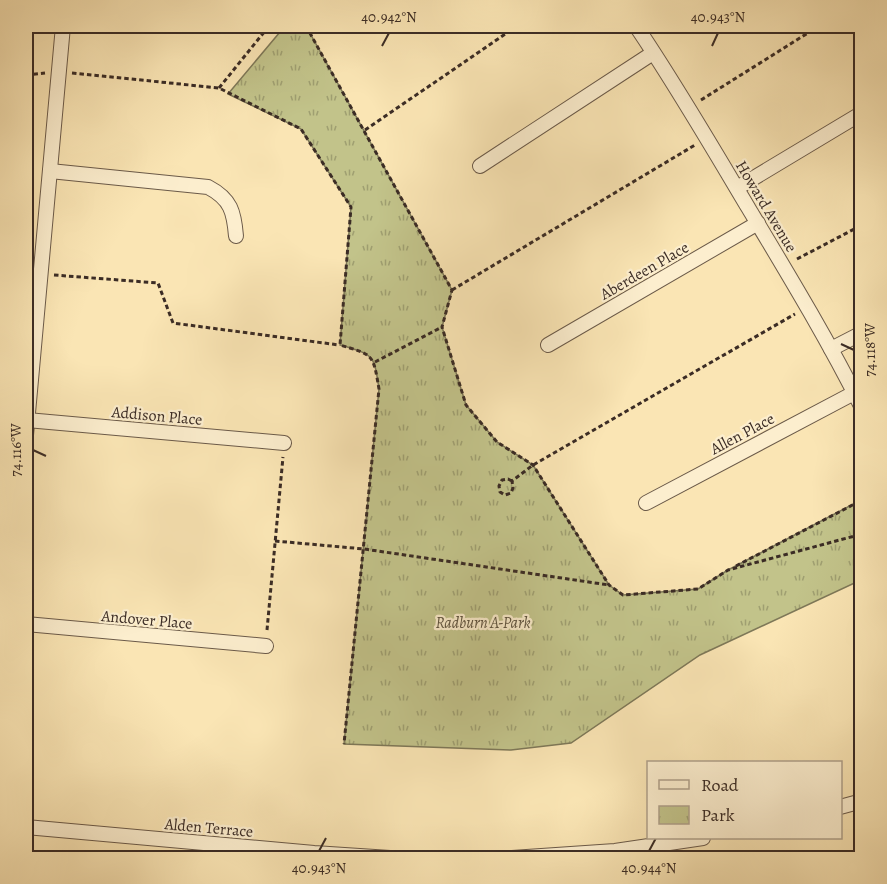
<svg xmlns="http://www.w3.org/2000/svg" width="887" height="884" font-family="Alegreya,serif">
<style>
.park{fill:url(#park-tufts);stroke:#7e7858;stroke-width:1.5}
.lines{fill:none;stroke-linecap:round;stroke-linejoin:round}
.lane-casing{stroke:#6b5a49;stroke-width:9}
.street-casing{stroke:#6b5a49;stroke-width:16}
.path{stroke:#3b2c25;stroke-width:3;stroke-dasharray:4.5 3;stroke-linecap:butt}
.lane{stroke:#fceece;stroke-width:7}
.street{stroke:#fceece;stroke-width:14}
.ticks{fill:none;stroke:#3b2c25;stroke-width:2}
.labels{text-anchor:middle;stroke-width:4.5;stroke-linejoin:round;paint-order:stroke}
.street-label{font-size:16px;fill:#3b2c25;stroke:#fceece}
.park-label{font-size:16px;font-style:italic;fill:#5d523e;stroke:#fceece}
.neatline{fill:none;stroke:#3b2c25;stroke-width:2}
.ticks-label{font-size:15px;text-anchor:middle;fill:#3b2c25}
</style>
<defs>
<pattern id="park-tufts" width="24" height="20" patternUnits="userSpaceOnUse" patternTransform="scale(1.5)"><rect width="24" height="20" fill="#c2c38a"/><path d="M3 7l-1-3M5 7V3M7 7l1-3M15 17l-1-3M17 17v-4M19 17l1-3" fill="none" stroke="#9f9f71"/></pattern>
</defs>
<rect width="100%" height="100%" fill="#fae5b4"/>
<filter id="stains"><feTurbulence type="fractalNoise" baseFrequency=".00333" numOctaves="4"/><feColorMatrix values="0 0 0 0 .2 0 0 0 0 .09 0 0 0 0 .02 0 0 0 .5 -.17"/></filter>
<radialGradient id="worn" r=".72"><stop offset=".6" stop-color="#630" stop-opacity="0"/><stop offset="1" stop-color="#630" stop-opacity=".3"/></radialGradient>
<path class="park" d="M 285,26 L 306,26 L 452,290 L 442,327 L 466,405 L 497,442 L 533,465 L 609,585 L 623,595 L 698,589 L 728,570 L 861,500 L 861,580 L 700,655 L 571,743 L 511,750 L 344,744 L 379,389 C 374,354 374,355 340,345 L 351,207 L 301,129 L 228,94 Z"/>
<g class="lines">
<defs>
<path id="lane" d="M 26,275 L 40,278"/>
<g id="street">
<path d="M 636,26 C 676,85 712,147 749,209 C 788,274 828,340 862,408"/>
<path d="M 480,166 L 653,53"/>
<path d="M 50,171 L 208,187 C 231,199 234,212 236,236"/>
<path d="M 737,188 L 862,113"/>
<path d="M 548,345 L 758,223"/>
<path d="M 831,349 L 862,333"/>
<path d="M 27,420 L 284,443"/>
<path d="M 26,435 L 63,26"/>
<path d="M 646,503 L 854,393"/>
<path d="M 26,624 L 266,646"/>
<path d="M 840,807 L 862,801"/>
<path d="M 26,827 L 314,853 L 390,858"/>
<path d="M 512,858 L 615,851 L 703,838"/>
</g>
</defs>
<use href="#lane" class="lane-casing"/>
<use href="#street" class="street-casing"/>
<g class="path">
<path d="M 306,26 L 452,290 L 442,327 L 466,405 L 497,442 L 533,465 L 609,585 L 623,595 L 698,589 L 728,570 L 862,534"/>
<path d="M 72,73 L 219,88 L 301,129 L 351,207 L 340,345 C 374,355 373,354 379,389 L 344,744"/>
<path d="M 26,75 L 45,73"/>
<path d="M 219,88 L 269,26"/>
<path d="M 701,100 L 819,26"/>
<path d="M 365,130 L 517,26"/>
<path d="M 797,259 L 862,225"/>
<path d="M 54,275 L 158,283 L 173,323 L 339,345"/>
<path d="M 452,290 L 695,145"/>
<path d="M 375,362 L 442,327"/>
<path d="M 512,481 L 508,479 L 502,480 L 499,486 L 500,492 L 505,495 L 511,493 L 513,488 L 512,481 L 533,465 L 795,314"/>
<path d="M 275,541 L 364,549 L 609,585"/>
<path d="M 736,566 L 862,500"/>
<path d="M 267,630 L 283,457"/>
</g>
<use href="#lane" class="lane"/>
<use href="#street" class="street"/>
</g>
<path class="ticks" d="M 382,46 L 389,33M 712,46 L 718,33M 841,344 L 854,350M 33,450 L 46,456M 319,851 L 326,838M 649,851 L 656,838"/>
<g class="labels">
<g class="street-label">
<text transform="translate(767 206) rotate(59)" y="6">Howard Avenue</text>
<text transform="translate(644 270) rotate(-30)" y="6">Aberdeen Place</text>
<text transform="translate(157 415) rotate(5)" y="6">Addison Place</text>
<text transform="translate(742 433) rotate(-28)" y="6">Allen Place</text>
<text transform="translate(147 619) rotate(5)" y="6">Andover Place</text>
<text transform="translate(209 827) rotate(5)" y="6">Alden Terrace</text>
</g>
<g class="park-label">
<text x="483" y="628">Radburn A-Park</text>
</g>
</g>
<rect width="887" height="884" fill="none" stroke="#fae5b4" stroke-width="66"/>
<rect x="647" y="761" width="195" height="78" fill="#fceece" stroke="#afa08a" stroke-width="1.5"/>
<rect x="659" y="780" width="30" height="9" fill="#fceece" stroke="#afa08a" stroke-width="1.5"/>
<text x="701" y="791" font-size="18" fill="#3b2c25">Road</text>
<rect x="659" y="806" width="30" height="18" fill="url(#park-tufts)" stroke="#afa08a" stroke-width="1.5"/>
<text x="701" y="821" font-size="18" fill="#3b2c25">Park</text>
<rect x="33" y="33" width="821" height="818" class="neatline"/>
<g class="ticks-label">
<text x="389" y="22">40.942°N</text>
<text x="718" y="22">40.943°N</text>
<text transform="translate(870 350) rotate(-90)" y="5">74.118°W</text>
<text transform="translate(16 450) rotate(-90)" y="5">74.116°W</text>
<text x="319" y="873">40.943°N</text>
<text x="649" y="873">40.944°N</text>
</g>
<rect width="100%" height="100%" filter="url(#stains)"/>
<rect width="100%" height="100%" fill="url(#worn)"/>
</svg>
